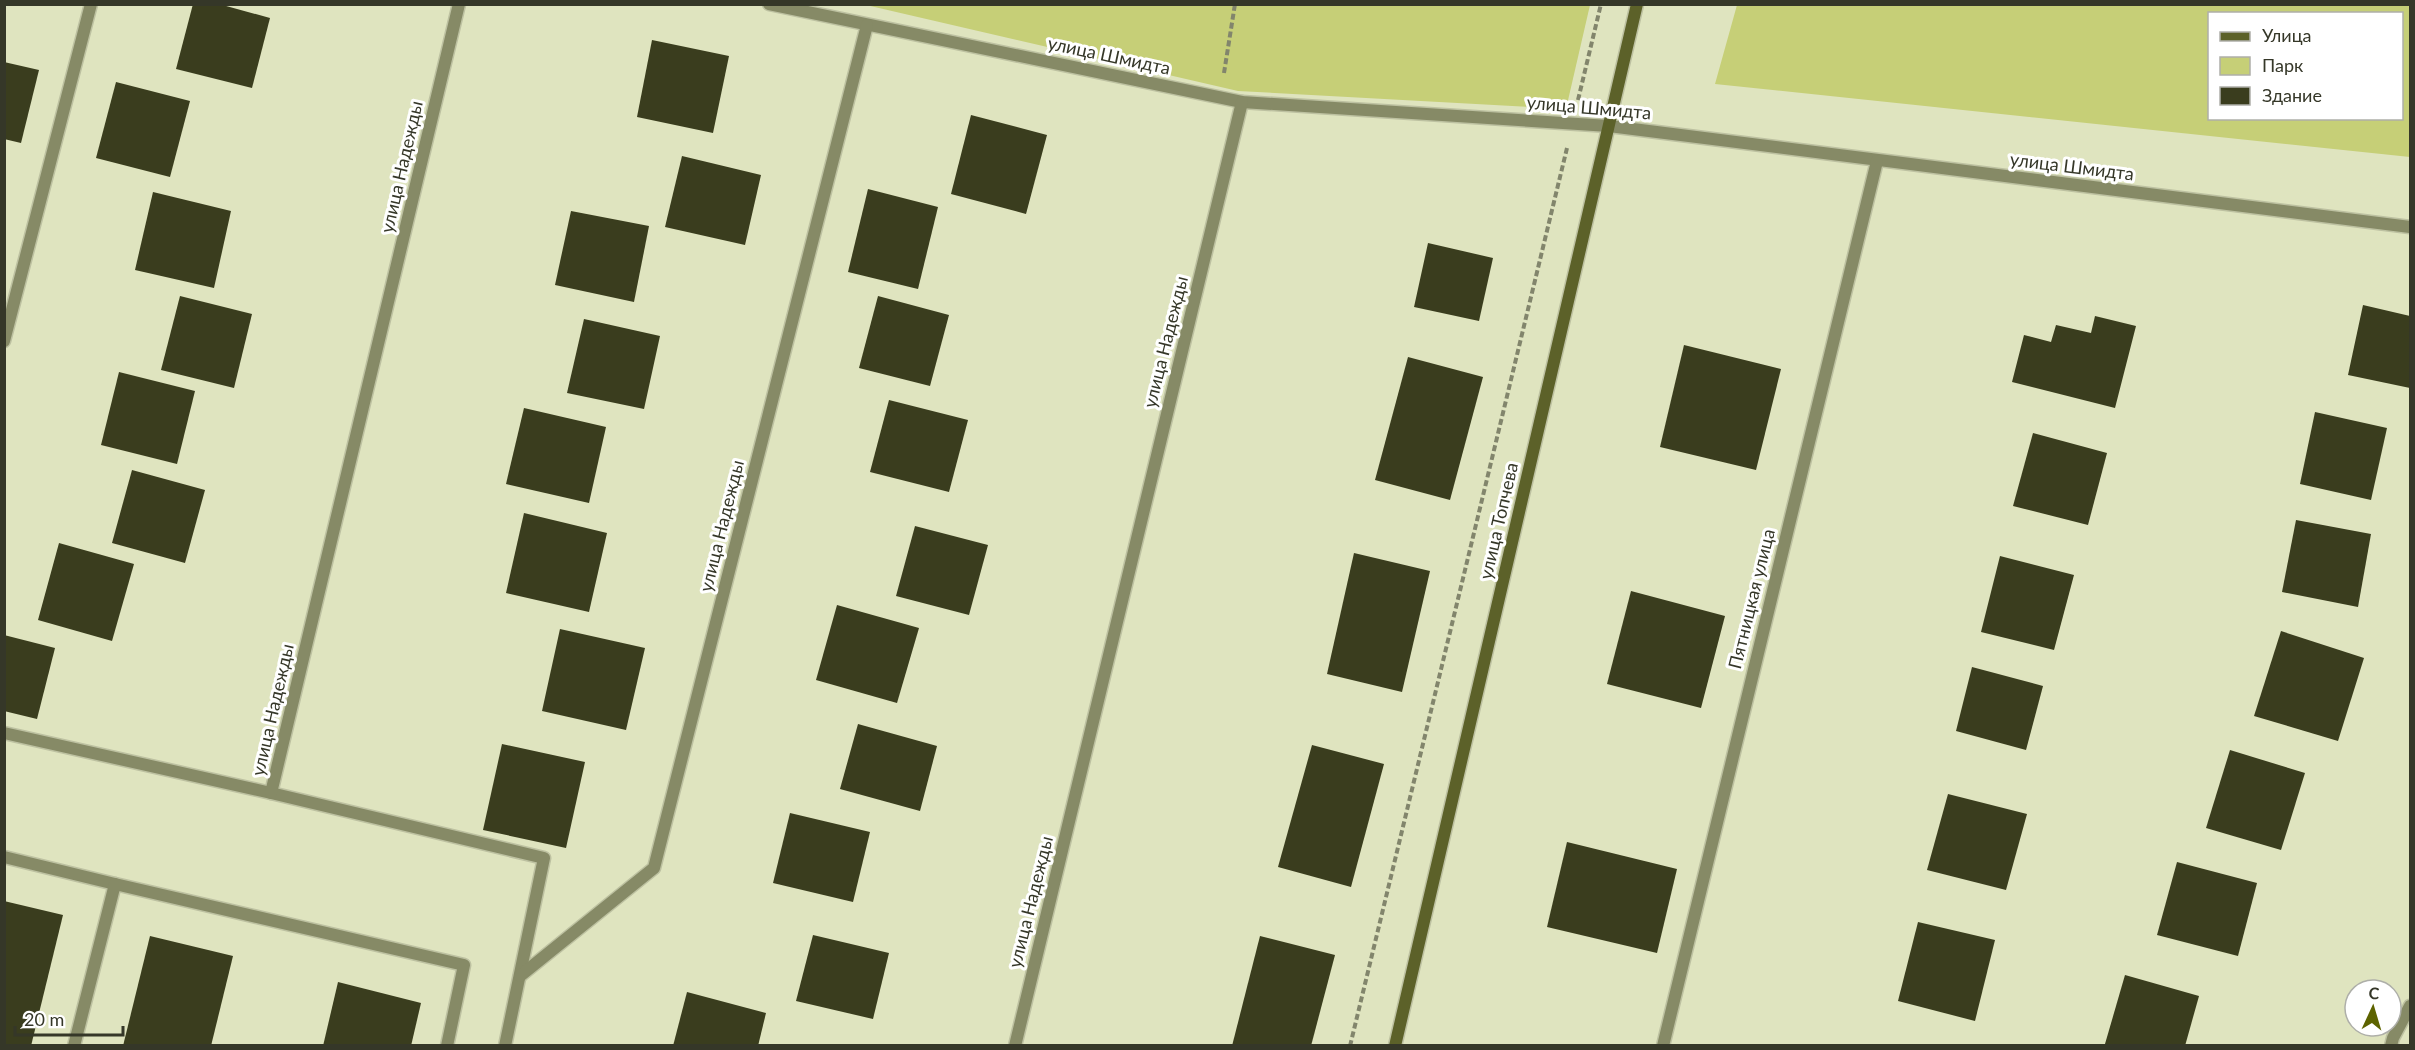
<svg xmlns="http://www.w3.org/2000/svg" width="2415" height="1050" font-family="Lato,sans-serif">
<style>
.green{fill:#c6cf77;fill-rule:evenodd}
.building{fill:#3a3d1e}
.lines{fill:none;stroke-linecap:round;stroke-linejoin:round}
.lane-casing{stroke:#bdc1a1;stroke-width:15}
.street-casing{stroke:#bdc1a1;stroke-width:15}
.secondary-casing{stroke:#bdc1a1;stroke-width:15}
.path{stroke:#82856c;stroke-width:4;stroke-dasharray:6 3;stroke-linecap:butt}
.lane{stroke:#868a66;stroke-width:12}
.street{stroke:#868a66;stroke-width:12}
.secondary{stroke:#5c6129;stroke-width:12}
.labels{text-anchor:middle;stroke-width:6;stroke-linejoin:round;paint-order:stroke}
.street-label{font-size:18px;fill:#353728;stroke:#fff}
</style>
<rect width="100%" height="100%" fill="#dfe4bf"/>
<g class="green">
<path d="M 866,5 L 1590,5 L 1566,109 L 1238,91 Z"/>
<path d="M 1737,5 L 2410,5 L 2410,157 L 1715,84 ZM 2210,14 L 2402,14 L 2402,118 L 2210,118 Z"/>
</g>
<g class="building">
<path d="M 193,4 L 219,4 L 270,18 L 252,88 L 176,69 Z"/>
<path d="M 652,40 L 729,56 L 713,133 L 637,117 Z"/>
<path d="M 4,62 L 39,70 L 21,143 L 4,139 Z"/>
<path d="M 116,82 L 190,101 L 170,177 L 96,158 Z"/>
<path d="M 971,115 L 1047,135 L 1026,214 L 951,194 Z"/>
<path d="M 682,156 L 761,175 L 745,245 L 665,227 Z"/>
<path d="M 868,189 L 938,207 L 918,289 L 848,272 Z"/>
<path d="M 153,192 L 231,211 L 214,288 L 135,270 Z"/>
<path d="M 571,211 L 649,226 L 634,302 L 555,285 Z"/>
<path d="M 1428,243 L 1493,258 L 1479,321 L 1414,307 Z"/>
<path d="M 180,296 L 252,314 L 234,388 L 161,370 Z"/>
<path d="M 878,296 L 949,315 L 930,386 L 859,368 Z"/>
<path d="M 2363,305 L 2410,316 L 2410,388 L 2348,375 Z"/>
<path d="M 2095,316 L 2136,326 L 2115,408 L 2012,382 L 2024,335 L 2051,342 L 2056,325 L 2091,333 Z"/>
<path d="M 584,319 L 660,336 L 644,409 L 567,393 Z"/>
<path d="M 1684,345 L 1781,369 L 1756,470 L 1660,447 Z"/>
<path d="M 1408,357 L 1483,377 L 1450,500 L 1375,480 Z"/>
<path d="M 119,372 L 195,391 L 177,464 L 101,445 Z"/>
<path d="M 889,400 L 968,420 L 949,492 L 870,472 Z"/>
<path d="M 524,408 L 606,427 L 589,503 L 506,484 Z"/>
<path d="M 2315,412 L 2387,428 L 2371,500 L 2300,484 Z"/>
<path d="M 2033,433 L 2107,453 L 2088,525 L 2013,506 Z"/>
<path d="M 132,470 L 205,490 L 185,563 L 112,543 Z"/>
<path d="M 524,513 L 607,533 L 589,612 L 506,593 Z"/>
<path d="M 2296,520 L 2371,534 L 2358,607 L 2282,592 Z"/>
<path d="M 915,526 L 988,545 L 969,615 L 896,596 Z"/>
<path d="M 59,543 L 134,564 L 112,641 L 38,620 Z"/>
<path d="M 1354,553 L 1430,571 L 1402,692 L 1327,674 Z"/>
<path d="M 2000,556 L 2074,575 L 2054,650 L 1981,632 Z"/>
<path d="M 1631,591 L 1725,616 L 1701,708 L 1607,684 Z"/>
<path d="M 837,605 L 919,628 L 897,703 L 816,680 Z"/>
<path d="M 560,629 L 645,648 L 626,730 L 542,711 Z"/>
<path d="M 2281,631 L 2364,658 L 2338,741 L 2254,716 Z"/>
<path d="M 4,635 L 55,648 L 37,719 L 4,711 Z"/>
<path d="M 1972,667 L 2043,686 L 2026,750 L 1956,731 Z"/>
<path d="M 858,724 L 937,746 L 920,811 L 840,789 Z"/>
<path d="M 502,744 L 585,762 L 566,848 L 483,830 Z"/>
<path d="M 1312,745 L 1384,764 L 1351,887 L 1278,867 Z"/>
<path d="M 2230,750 L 2305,773 L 2281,850 L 2206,828 Z"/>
<path d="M 1948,794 L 2027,814 L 2006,890 L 1927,870 Z"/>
<path d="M 790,813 L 870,832 L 853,902 L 773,883 Z"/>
<path d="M 1567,842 L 1677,869 L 1657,953 L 1547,927 Z"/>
<path d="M 2177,862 L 2257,883 L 2238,956 L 2157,935 Z"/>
<path d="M 4,901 L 63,915 L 31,1046 L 4,1046 Z"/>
<path d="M 1918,922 L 1995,940 L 1975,1021 L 1898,1001 Z"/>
<path d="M 813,935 L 889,953 L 873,1019 L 796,1001 Z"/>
<path d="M 150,936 L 233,956 L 211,1046 L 123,1046 Z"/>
<path d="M 1260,936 L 1335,955 L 1311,1046 L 1232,1046 Z"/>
<path d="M 2125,975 L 2199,996 L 2185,1046 L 2105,1044 Z"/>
<path d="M 338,982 L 421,1003 L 411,1046 L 323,1046 Z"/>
<path d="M 687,992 L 766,1013 L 758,1046 L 673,1046 Z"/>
</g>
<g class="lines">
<defs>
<g id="lane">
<path d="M 4,857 L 115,884"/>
<path d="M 74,1046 L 115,884 L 464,965 L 447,1046"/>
</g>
<g id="street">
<path d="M 769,4 L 1242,102 L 1609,126 L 2410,227"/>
<path d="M 4,341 L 91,4"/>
<path d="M 4,733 L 271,793 L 544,858 L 505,1046"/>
<path d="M 271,793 L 459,4"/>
<path d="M 520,976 L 654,868 L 867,25"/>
<path d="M 1015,1046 L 1242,102"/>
<path d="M 1663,1046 L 1877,161"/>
<path d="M 2391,1046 L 2393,1038 L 2410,1006"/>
</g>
<path id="secondary" d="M 1395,1046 L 1637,4"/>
</defs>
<use href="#lane" class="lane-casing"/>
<use href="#street" class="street-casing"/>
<use href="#secondary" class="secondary-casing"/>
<g class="path">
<path d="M 1224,73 L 1235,4"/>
<path d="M 1578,100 L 1601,4"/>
<path d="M 1350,1046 L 1567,148"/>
</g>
<use href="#lane" class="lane"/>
<use href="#street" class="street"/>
<use href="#secondary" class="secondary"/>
</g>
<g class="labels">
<g class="street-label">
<text transform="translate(1109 56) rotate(12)" y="6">улица Шмидта</text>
<text transform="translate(1589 108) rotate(5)" y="6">улица Шмидта</text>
<text transform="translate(402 167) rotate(-77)" y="6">улица Надежды</text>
<text transform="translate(2072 167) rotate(7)" y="6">улица Шмидта</text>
<text transform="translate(1166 342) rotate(-76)" y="6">улица Надежды</text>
<text transform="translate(1499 521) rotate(-77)" y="6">улица Топчева</text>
<text transform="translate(722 526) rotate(-76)" y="6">улица Надежды</text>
<text transform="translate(1752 599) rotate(-76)" y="6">Пятницкая улица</text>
<text transform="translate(273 710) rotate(-77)" y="6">улица Надежды</text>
<text transform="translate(1031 902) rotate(-76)" y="6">улица Надежды</text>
</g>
</g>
<rect width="2415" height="1050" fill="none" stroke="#353728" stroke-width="12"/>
<rect x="2208" y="12" width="195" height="108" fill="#ffffff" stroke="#aeafa9" stroke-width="1.5"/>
<rect x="2220" y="32" width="30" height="9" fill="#5c6129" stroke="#aeafa9" stroke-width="1.5"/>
<text x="2262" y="42" font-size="18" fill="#353728">Улица</text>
<rect x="2220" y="57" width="30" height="18" fill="#c6cf77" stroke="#aeafa9" stroke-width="1.5"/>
<text x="2262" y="72" font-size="18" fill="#353728">Парк</text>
<rect x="2220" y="87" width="30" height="18" fill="#3a3d1e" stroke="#aeafa9" stroke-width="1.5"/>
<text x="2262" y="102" font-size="18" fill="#353728">Здание</text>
<g transform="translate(2373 1008) rotate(4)"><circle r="28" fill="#ffffff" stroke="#aeafa9" stroke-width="1.5"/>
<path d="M0-4.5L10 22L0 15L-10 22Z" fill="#5d6300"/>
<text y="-9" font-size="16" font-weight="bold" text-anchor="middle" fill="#353728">С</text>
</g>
<path d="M15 1026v9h108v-9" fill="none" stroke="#353728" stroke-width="3"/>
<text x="24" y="1026" font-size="18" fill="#353728" stroke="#ffffff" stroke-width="4.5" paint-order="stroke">20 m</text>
</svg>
